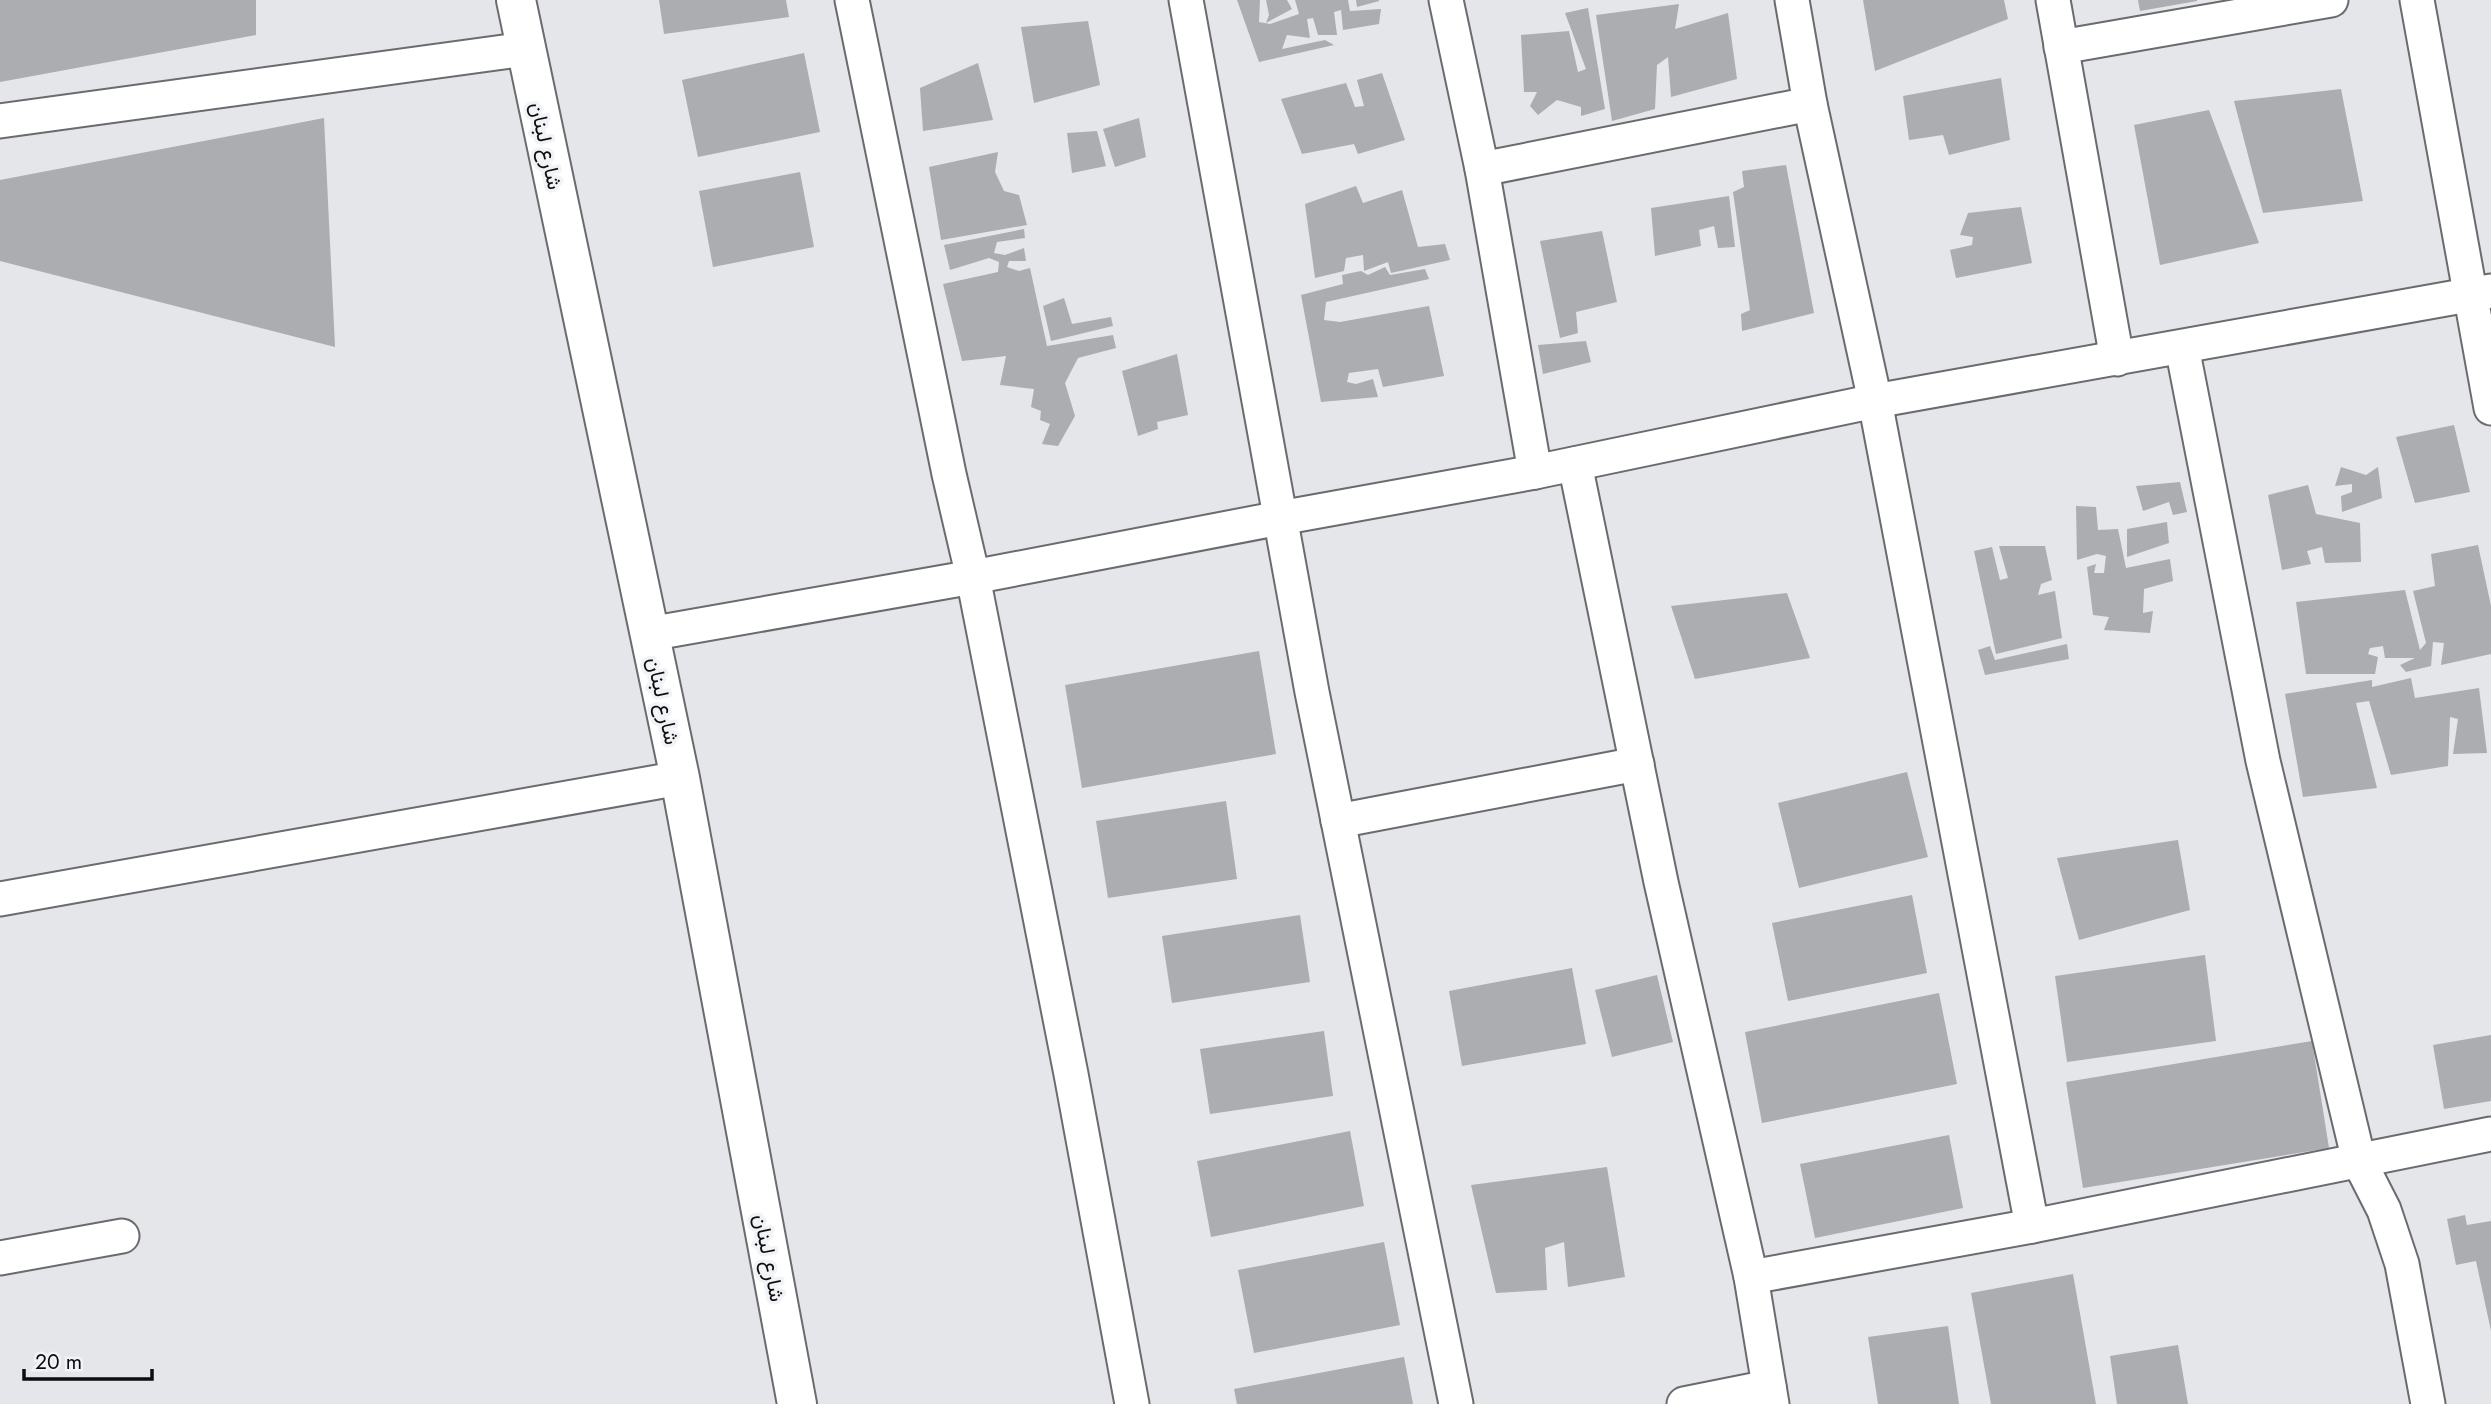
<svg xmlns="http://www.w3.org/2000/svg" width="2491" height="1404" font-family="Jost,Vazirmatn,sans-serif">
<style>
.building{fill:#abadb0}
.lines{fill:none;stroke-linecap:round;stroke-linejoin:round}
.street-casing{stroke:#696b6e;stroke-width:37}
.secondary-casing{stroke:#696b6e;stroke-width:42}
.street{stroke:#fff;stroke-width:33}
.secondary{stroke:#fff;stroke-width:38}
.labels{text-anchor:middle;stroke-width:7;stroke-linejoin:round;paint-order:stroke}
.street-label{font-size:21px;fill:#0d0d0e;stroke:#f1f3f6}
</style>
<rect width="100%" height="100%" fill="#e4e6e9"/>
<g class="building">
<path d="M 0,0 L 256,0 L 256,35 L 0,82 Z"/>
<path d="M 659,0 L 786,0 L 789,17 L 664,34 Z"/>
<path d="M 1237,0 L 1260,0 L 1259,22 L 1270,24 L 1299,14 L 1295,0 L 1348,0 L 1350,11 L 1381,9 L 1379,24 L 1343,30 L 1341,10 L 1334,12 L 1337,35 L 1318,35 L 1313,18 L 1307,19 L 1310,38 L 1287,35 L 1282,49 L 1325,40 L 1334,45 L 1259,62 Z"/>
<path d="M 1266,0 L 1287,0 L 1292,9 L 1266,23 L 1269,15 Z"/>
<path d="M 1356,0 L 1379,0 L 1379,1 L 1357,7 Z"/>
<path d="M 1863,0 L 2004,0 L 2008,19 L 1875,71 Z"/>
<path d="M 2138,0 L 2197,0 L 2197,1 L 2140,11 Z"/>
<path d="M 1679,4 L 1675,29 L 1728,13 L 1737,79 L 1671,97 L 1668,57 L 1657,65 L 1655,109 L 1612,121 L 1596,15 Z"/>
<path d="M 1588,8 L 1605,109 L 1581,116 L 1581,107 L 1557,100 L 1538,115 L 1530,106 L 1537,92 L 1524,92 L 1521,35 L 1569,31 L 1578,72 L 1586,69 L 1565,13 Z"/>
<path d="M 1088,21 L 1100,85 L 1034,103 L 1021,27 Z"/>
<path d="M 804,53 L 820,132 L 698,157 L 682,80 Z"/>
<path d="M 978,63 L 993,120 L 923,131 L 920,88 Z"/>
<path d="M 1382,73 L 1405,140 L 1358,154 L 1354,144 L 1302,154 L 1281,99 L 1346,83 L 1355,107 L 1364,106 L 1357,80 Z"/>
<path d="M 2001,78 L 2010,140 L 1949,155 L 1943,135 L 1909,140 L 1903,96 Z"/>
<path d="M 2341,89 L 2363,201 L 2263,213 L 2234,101 Z"/>
<path d="M 2209,110 L 2259,243 L 2160,265 L 2134,125 Z"/>
<path d="M 324,118 L 335,347 L 0,261 L 0,180 Z"/>
<path d="M 1139,118 L 1146,157 L 1115,167 L 1103,129 Z"/>
<path d="M 1097,131 L 1106,166 L 1072,173 L 1067,133 Z"/>
<path d="M 998,152 L 995,172 L 1004,191 L 1019,195 L 1027,225 L 941,240 L 929,167 Z"/>
<path d="M 1786,165 L 1814,313 L 1742,331 L 1741,314 L 1750,310 L 1733,192 L 1744,187 L 1742,171 Z"/>
<path d="M 800,172 L 814,247 L 713,267 L 699,191 Z"/>
<path d="M 1356,186 L 1363,203 L 1402,190 L 1418,247 L 1445,244 L 1450,260 L 1391,273 L 1388,262 L 1364,271 L 1363,255 L 1346,258 L 1344,271 L 1315,278 L 1305,204 Z"/>
<path d="M 1729,196 L 1735,247 L 1718,248 L 1714,226 L 1699,230 L 1701,246 L 1655,256 L 1651,208 Z"/>
<path d="M 2021,207 L 2032,263 L 1956,278 L 1950,250 L 1972,245 L 1973,237 L 1960,235 L 1968,213 Z"/>
<path d="M 1024,229 L 1025,238 L 997,242 L 994,253 L 1005,255 L 1024,248 L 1026,261 L 1009,261 L 1007,267 L 1019,271 L 1030,268 L 1047,346 L 1113,335 L 1116,348 L 1078,358 L 1065,383 L 1075,416 L 1058,446 L 1042,444 L 1050,424 L 1040,420 L 1041,411 L 1031,407 L 1034,389 L 1000,385 L 1006,356 L 962,361 L 943,284 L 998,272 L 999,262 L 989,258 L 950,270 L 944,245 Z"/>
<path d="M 1602,231 L 1617,302 L 1576,312 L 1578,333 L 1560,338 L 1540,241 Z"/>
<path d="M 1385,267 L 1390,275 L 1425,269 L 1429,279 L 1326,302 L 1324,320 L 1340,322 L 1429,306 L 1444,376 L 1383,387 L 1378,369 L 1349,373 L 1347,382 L 1356,384 L 1373,379 L 1378,397 L 1321,402 L 1301,295 L 1343,284 L 1342,275 L 1361,271 L 1368,275 Z"/>
<path d="M 1064,298 L 1072,324 L 1111,317 L 1113,326 L 1051,341 L 1043,306 Z"/>
<path d="M 1586,341 L 1591,362 L 1543,374 L 1538,345 Z"/>
<path d="M 1177,354 L 1188,415 L 1157,422 L 1158,429 L 1138,436 L 1122,371 Z"/>
<path d="M 2454,425 L 2470,492 L 2415,503 L 2396,437 Z"/>
<path d="M 2341,467 L 2366,475 L 2378,467 L 2382,498 L 2342,512 L 2341,496 L 2352,492 L 2352,484 L 2335,486 Z"/>
<path d="M 2180,482 L 2187,512 L 2173,515 L 2169,502 L 2143,511 L 2136,486 Z"/>
<path d="M 2308,485 L 2316,514 L 2360,523 L 2361,562 L 2325,563 L 2322,547 L 2307,551 L 2311,564 L 2282,570 L 2268,495 Z"/>
<path d="M 2076,506 L 2096,507 L 2098,530 L 2118,529 L 2126,568 L 2170,559 L 2173,581 L 2144,589 L 2143,613 L 2153,611 L 2150,633 L 2104,630 L 2109,617 L 2093,615 L 2087,567 L 2096,564 L 2094,573 L 2104,573 L 2106,556 L 2097,554 L 2077,560 Z"/>
<path d="M 2167,522 L 2169,543 L 2127,557 L 2127,529 Z"/>
<path d="M 2478,545 L 2491,606 L 2491,654 L 2441,665 L 2444,643 L 2433,642 L 2431,666 L 2406,672 L 2400,665 L 2415,658 L 2385,658 L 2383,646 L 2370,648 L 2368,654 L 2378,657 L 2375,674 L 2306,674 L 2296,602 L 2405,590 L 2420,650 L 2426,643 L 2413,591 L 2435,586 L 2431,554 Z"/>
<path d="M 1999,546 L 2045,546 L 2052,580 L 2041,584 L 2038,595 L 2055,591 L 2062,638 L 1996,654 L 1974,551 L 1992,547 L 2000,580 L 2008,578 Z"/>
<path d="M 1787,593 L 1810,658 L 1695,679 L 1671,606 Z"/>
<path d="M 2067,644 L 2069,659 L 1985,675 L 1978,650 L 1990,646 L 1995,660 Z"/>
<path d="M 1259,651 L 1276,754 L 1082,788 L 1065,685 Z"/>
<path d="M 2411,678 L 2415,698 L 2479,688 L 2487,753 L 2453,754 L 2458,719 L 2450,717 L 2448,766 L 2391,775 L 2369,701 L 2356,703 L 2377,788 L 2303,797 L 2285,694 L 2372,680 L 2372,687 Z"/>
<path d="M 1907,772 L 1928,857 L 1799,888 L 1778,803 Z"/>
<path d="M 1226,801 L 1237,879 L 1108,898 L 1096,821 Z"/>
<path d="M 2178,840 L 2190,910 L 2079,940 L 2057,858 Z"/>
<path d="M 1912,895 L 1927,973 L 1788,1001 L 1772,923 Z"/>
<path d="M 1300,915 L 1310,982 L 1172,1003 L 1162,936 Z"/>
<path d="M 2205,955 L 2216,1041 L 2067,1062 L 2055,976 Z"/>
<path d="M 1572,968 L 1586,1044 L 1462,1066 L 1449,991 Z"/>
<path d="M 1657,975 L 1673,1042 L 1612,1057 L 1595,990 Z"/>
<path d="M 1939,993 L 1957,1084 L 1762,1123 L 1745,1032 Z"/>
<path d="M 1324,1031 L 1333,1096 L 1210,1114 L 1200,1049 Z"/>
<path d="M 2491,1035 L 2491,1101 L 2444,1109 L 2433,1045 Z"/>
<path d="M 2312,1041 L 2329,1148 L 2083,1188 L 2066,1082 Z"/>
<path d="M 1350,1131 L 1364,1206 L 1211,1237 L 1197,1161 Z"/>
<path d="M 1949,1135 L 1963,1208 L 1815,1238 L 1800,1164 Z"/>
<path d="M 1607,1167 L 1625,1277 L 1568,1287 L 1564,1242 L 1545,1248 L 1547,1290 L 1496,1293 L 1471,1185 Z"/>
<path d="M 2465,1215 L 2467,1225 L 2491,1221 L 2491,1331 L 2476,1261 L 2456,1265 L 2447,1219 Z"/>
<path d="M 1384,1242 L 1400,1325 L 1254,1353 L 1238,1270 Z"/>
<path d="M 2073,1274 L 2096,1404 L 1991,1404 L 1971,1293 Z"/>
<path d="M 1948,1326 L 1959,1404 L 1878,1404 L 1868,1337 Z"/>
<path d="M 2178,1345 L 2188,1404 L 2117,1404 L 2110,1356 Z"/>
<path d="M 1404,1357 L 1413,1404 L 1237,1404 L 1234,1389 Z"/>
</g>
<g class="lines">
<defs>
<g id="street">
<path d="M 852,0 L 949,474 L 973,577 L 1071,1074 L 1132,1404"/>
<path d="M 1186,0 L 1312,692 L 1456,1404"/>
<path d="M 1446,0 L 1482,169 L 1535,472"/>
<path d="M 1792,0 L 1810,104 L 1875,401 L 2032,1226"/>
<path d="M 2053,0 L 2117,359"/>
<path d="M 2417,0 L 2491,408"/>
<path d="M 2061,47 L 2331,0"/>
<path d="M 0,121 L 525,49"/>
<path d="M 1482,169 L 1810,104"/>
<path d="M 2182,347 L 2263,761 L 2359,1161 L 2384,1210 L 2402,1264 L 2428,1404"/>
<path d="M 1575,464 L 1661,882 L 1751,1277 L 1772,1404"/>
<path d="M 649,634 L 973,577 L 1280,518 L 1535,472 L 1875,401 L 2491,291"/>
<path d="M 1338,821 L 1637,764"/>
<path d="M 0,899 L 680,778"/>
<path d="M 0,1258 L 122,1236"/>
<path d="M 1751,1277 L 2032,1226 L 2491,1134"/>
<path d="M 1684,1404 L 1769,1387"/>
</g>
<path id="secondary" d="M 516,0 L 680,778 L 797,1404"/>
</defs>
<use href="#street" class="street-casing"/>
<use href="#secondary" class="secondary-casing"/>
<use href="#street" class="street"/>
<use href="#secondary" class="secondary"/>
</g>
<g class="labels">
<g class="street-label">
<text transform="translate(546 146) rotate(78)" y="7">شارع لبنان</text>
<text transform="translate(663 701) rotate(78)" y="7">شارع لبنان</text>
<text transform="translate(769 1258) rotate(79)" y="7">شارع لبنان</text>
</g>
</g>
<path d="M24 1369v10h128v-10" fill="none" stroke="#0d0d0e" stroke-width="3.5"/>
<text x="35" y="1369" font-size="21" fill="#0d0d0e" stroke="#f1f3f6" stroke-width="5" paint-order="stroke">20 m</text>
</svg>
